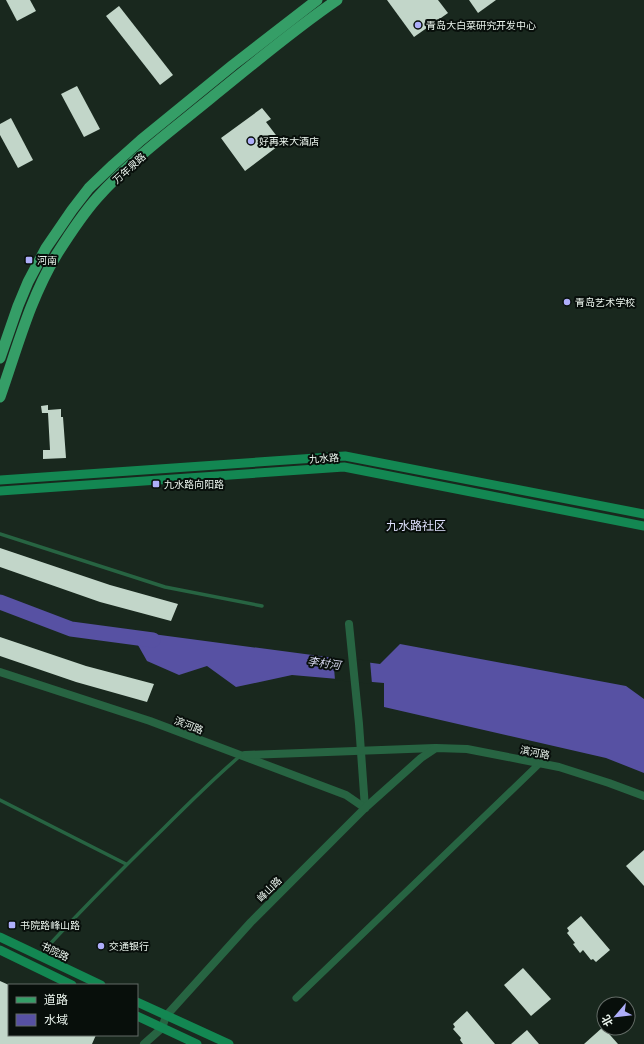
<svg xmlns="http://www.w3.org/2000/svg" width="644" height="1044" font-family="Inter,'Noto Sans SC',sans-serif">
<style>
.water{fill:#5751a3}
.pier{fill:#19281e}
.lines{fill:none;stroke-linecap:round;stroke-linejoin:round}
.river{stroke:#5751a3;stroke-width:15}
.building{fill:#c2d6c9}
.service{stroke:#276442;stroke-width:3.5}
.minor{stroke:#276442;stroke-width:7}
.tertiary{stroke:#276442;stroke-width:8}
.secondary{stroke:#138752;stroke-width:9}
.primary{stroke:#359e67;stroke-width:11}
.poi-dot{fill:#aeaefa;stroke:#080f0b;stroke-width:1.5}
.labels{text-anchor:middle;stroke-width:4;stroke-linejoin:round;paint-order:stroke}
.poi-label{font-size:10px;fill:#ebf5ee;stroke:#080f0b;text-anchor:start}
.street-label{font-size:10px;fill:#ebf5ee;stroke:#080f0b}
.water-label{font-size:11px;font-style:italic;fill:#d7d8ef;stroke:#080f0b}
.quarter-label{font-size:12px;fill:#dfe0fd;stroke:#080f0b}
</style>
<rect width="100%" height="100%" fill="#19281e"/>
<path class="water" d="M 130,631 L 380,664 L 400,644 L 626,686 L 644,699 L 644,773 L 606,758 L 384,707 L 384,683 L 292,675 L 236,687 L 207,666 L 179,675 L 147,661 Z"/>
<path class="pier" d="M 333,656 L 370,661 L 372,684 L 335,680 Z"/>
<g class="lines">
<path class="river" d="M 0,602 L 71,629 L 153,640"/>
</g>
<g class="building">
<path d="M 6,0 L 30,0 L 36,11 L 17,21 Z"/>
<path d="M 387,0 L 438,0 L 448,13 L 414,37 Z"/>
<path d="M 469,0 L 496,0 L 478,13 Z"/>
<path d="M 119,6 L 173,75 L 160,85 L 106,16 Z"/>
<path d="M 77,86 L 100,129 L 84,137 L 61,94 Z"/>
<path d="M 262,108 L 271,119 L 266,122 L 282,143 L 245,171 L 221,138 Z"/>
<path d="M 11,118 L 33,160 L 18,168 L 0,135 L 0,124 Z"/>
<path d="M 48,405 L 48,410 L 61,409 L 61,417 L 63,417 L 66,458 L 43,459 L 43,450 L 50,450 L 48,413 L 42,413 L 41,406 Z"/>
<path d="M 0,548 L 110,585 L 178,604 L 171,621 L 100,602 L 0,567 Z"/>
<path d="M 0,637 L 86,666 L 154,684 L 147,702 L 76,682 L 0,656 Z"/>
<path d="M 644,850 L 644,886 L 626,866 Z"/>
<path d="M 581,916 L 610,950 L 596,962 L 593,959 L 591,960 L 583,950 L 580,953 L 573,944 L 575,943 L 567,933 L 569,931 L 567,928 Z"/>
<path d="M 523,968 L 551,999 L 531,1016 L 504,985 Z"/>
<path d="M 0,981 L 9,985 L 9,1035 L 96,1035 L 92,1044 L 0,1044 Z"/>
<path d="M 467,1011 L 495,1044 L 463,1044 L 460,1040 L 461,1038 L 453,1029 L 455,1027 L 453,1024 Z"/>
<path d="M 603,1027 L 618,1044 L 584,1044 Z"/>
<path d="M 527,1030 L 539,1044 L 511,1044 Z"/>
</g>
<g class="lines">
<g class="service">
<path d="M 0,534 L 165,587 L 262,606"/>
<path d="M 0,800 L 126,864"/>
<path d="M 40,955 C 80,911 122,869 164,828 C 189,803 213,779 240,756"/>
</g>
<path class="minor" d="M 296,998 L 540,763"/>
<g class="tertiary">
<path d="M 349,624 L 359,724 L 365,808"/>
<path d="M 0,672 L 150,721 L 346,795 L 365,808"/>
<path d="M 245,755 L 435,748"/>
<path d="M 144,1044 L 162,1028 L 166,1016 L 251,922 L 365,808 L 421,758 L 436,748 L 467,749 L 559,767 L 609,783 L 644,796"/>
</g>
<g class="secondary">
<path d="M 0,480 L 345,456 L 644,514"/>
<path d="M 0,491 L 344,467 L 644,526"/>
<path d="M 0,937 L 101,985"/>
<path d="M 0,950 L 72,985"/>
<path d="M 137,1002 L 229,1044"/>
<path d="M 137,1016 L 197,1044"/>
</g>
<g class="primary">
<path d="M 0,358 L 18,306 L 28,282 L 46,248 L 72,210 L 89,188 L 113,165 L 141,140 L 233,65 L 317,0"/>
<path d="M 0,397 C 17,349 30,298 57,254 C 69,235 82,215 97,198 C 131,160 172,130 211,98 C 252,65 293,30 337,0"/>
</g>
</g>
<g class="poi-dot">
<circle cx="418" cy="25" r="4"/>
<circle cx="251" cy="141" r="4"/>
<rect x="25" y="256" width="8" height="8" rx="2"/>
<circle cx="567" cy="302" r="4"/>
<rect x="152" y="480" width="8" height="8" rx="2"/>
<rect x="8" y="921" width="8" height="8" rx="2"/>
<circle cx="101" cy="946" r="4"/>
</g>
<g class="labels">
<g class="poi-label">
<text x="426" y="29">青岛大白菜研究开发中心</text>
<text x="259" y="145">好再来大酒店</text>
<text x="37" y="264">河南</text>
<text x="575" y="306">青岛艺术学校</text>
<text x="164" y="488">九水路向阳路</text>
<text x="20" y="929">书院路峰山路</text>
<text x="109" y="950">交通银行</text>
</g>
<g class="street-label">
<text transform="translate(129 168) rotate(-42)" y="4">万年泉路</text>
<text transform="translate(324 458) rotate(-4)" y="4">九水路</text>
<text transform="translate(189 725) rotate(21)" y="4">滨河路</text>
<text transform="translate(535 752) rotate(11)" y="4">滨河路</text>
<text transform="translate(269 889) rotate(-45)" y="4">峰山路</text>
<text transform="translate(55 951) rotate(26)" y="4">书院路</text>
</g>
<g class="water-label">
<text transform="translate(324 663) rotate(8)" y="4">李村河</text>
</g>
<g class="quarter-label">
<text x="416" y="530">九水路社区</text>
</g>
</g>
<rect x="8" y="984" width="130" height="52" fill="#080f0b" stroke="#636b66"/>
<rect x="16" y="997" width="20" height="6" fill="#359e67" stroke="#636b66"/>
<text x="44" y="1004" font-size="12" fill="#ebf5ee">道路</text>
<rect x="16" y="1014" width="20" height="12" fill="#5751a3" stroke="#636b66"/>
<text x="44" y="1024" font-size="12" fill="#ebf5ee">水域</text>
<g transform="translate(616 1016) rotate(242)"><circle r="19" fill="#080f0b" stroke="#636b66"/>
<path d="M0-3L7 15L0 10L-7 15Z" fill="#aeaefa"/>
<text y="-6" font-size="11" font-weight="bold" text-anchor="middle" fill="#ebf5ee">北</text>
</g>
</svg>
